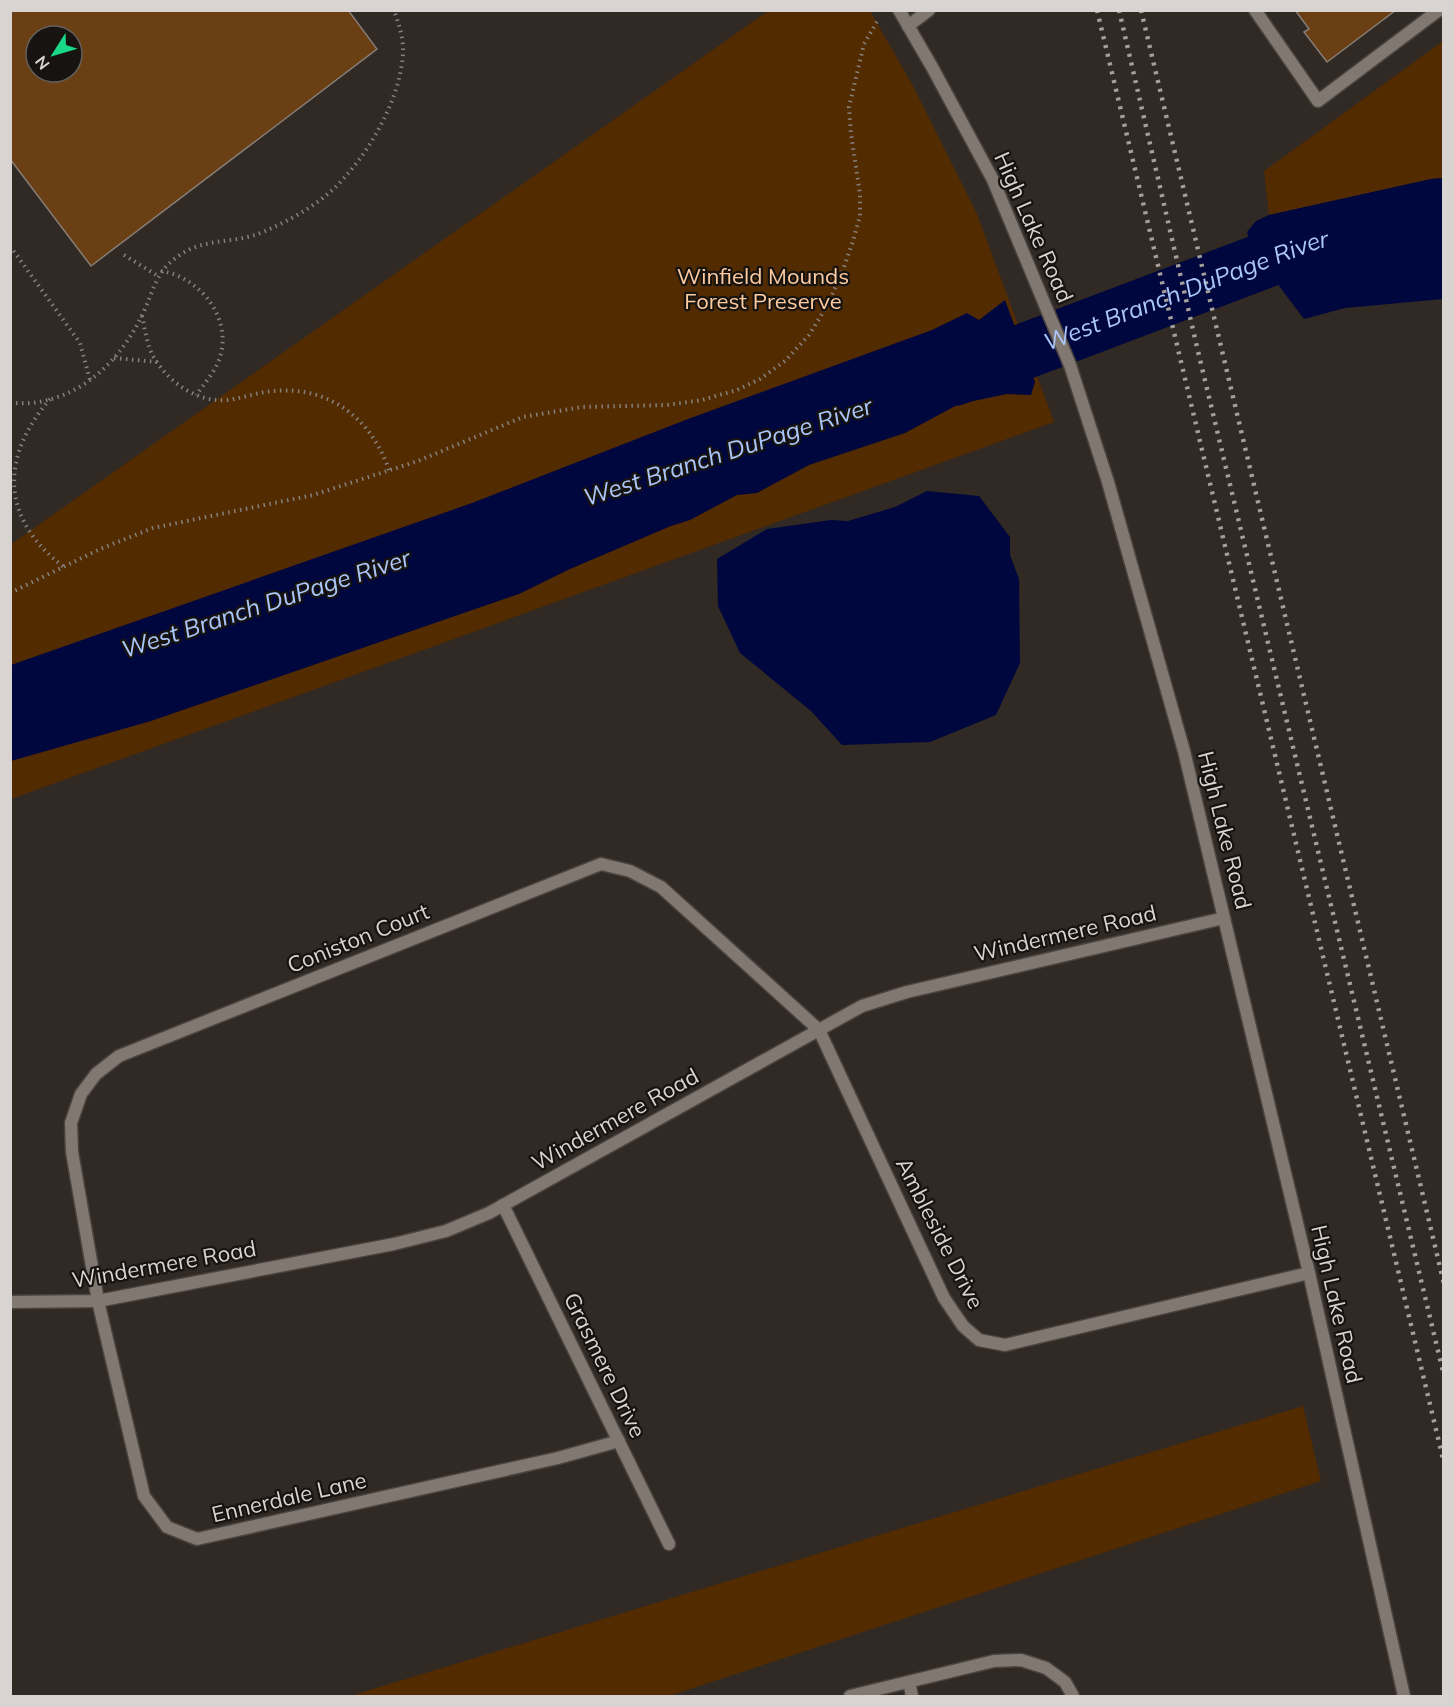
<svg xmlns="http://www.w3.org/2000/svg" width="1454" height="1707" font-family="Mulish,sans-serif">
<style>
.green{fill:#532b00}
.water{fill:#00073e}
.lines{fill:none;stroke-linecap:round;stroke-linejoin:round}
.river{stroke:#00073e;stroke-width:56}
.building{fill:#6b3f14;stroke:#867d76;stroke-width:1.5;fill-rule:evenodd}
.service-casing{stroke:#4a4440;stroke-width:15}
.minor-casing{stroke:#4a4440;stroke-width:15}
.tertiary-casing{stroke:#4a4440;stroke-width:15}
.path{stroke:#87817d;stroke-width:4;stroke-dasharray:1.5 4.5;stroke-linecap:butt}
.service{stroke:#817871;stroke-width:12}
.minor{stroke:#817871;stroke-width:12}
.tertiary{stroke:#817871;stroke-width:12}
.rail{stroke:#a49f9b;stroke-width:4.5;stroke-dasharray:3 6;stroke-linecap:butt}
.labels{text-anchor:middle;stroke-width:4.5;stroke-linejoin:round;paint-order:stroke}
.street-label{font-size:22px;fill:#d9d4d1;stroke:#161310}
.park-label{font-size:22px;fill:#fecba1;stroke:#161310}
.water-label{font-size:24px;font-style:italic;fill:#abc6fa;stroke:#161310}
</style>
<rect width="100%" height="100%" fill="#302924"/>
<g class="green">
<path d="M 768,11 L 870,11 L 913,86 L 977,214 L 1054,422 L 11,799 L 10,545 Z"/>
<path d="M 1443,41 L 1443,178 L 1431,179 L 1269,215 L 1264,171 Z"/>
<path d="M 1303,1406 L 1321,1481 L 669,1696 L 350,1696 Z"/>
</g>
<g class="water">
<path d="M 1443,178 L 1443,299 L 1345,308 L 1304,319 L 1252,250 L 1247,232 L 1256,221 L 1269,215 L 1431,179 Z"/>
<path d="M 1005,300 L 1035,382 L 1031,395 L 1007,394 L 959,404 L 905,433 L 809,465 L 757,493 L 737,495 L 690,520 L 671,526 L 570,569 L 519,594 L 151,721 L 11,761 L 11,665 L 472,503 L 688,419 L 932,330 L 967,313 L 979,320 Z"/>
<path d="M 927,491 L 979,496 L 1010,537 L 1010,555 L 1019,579 L 1020,663 L 996,715 L 930,742 L 842,745 L 811,711 L 740,653 L 718,606 L 717,559 L 767,529 L 831,520 L 848,521 L 895,507 Z"/>
</g>
<g class="lines">
<path class="river" id="s1" d="M 954,378 L 1316,241 L 1444,217"/>
</g>
<g class="building">
<path d="M 10,10 L 348,10 L 377,49 L 91,266 L 10,159 ZM 36,36 L 72,36 L 72,72 L 36,72 Z"/>
<path d="M 1295,10 L 1396,10 L 1327,62 L 1304,32 L 1309,29 Z"/>
</g>
<g class="lines">
<defs>
<g id="service">
<path d="M 1255,10 L 1318,101 L 1439,10"/>
<path d="M 908,26 L 929,10"/>
</g>
<g id="minor">
<path d="M 503,1205 L 669,1544"/>
<path d="M 10,1302 L 98,1301 L 394,1244 L 446,1231 L 489,1213 L 862,1006 L 907,992 L 1224,918"/>
<path d="M 619,1441 L 558,1458 L 197,1539 L 167,1527 L 144,1496 L 98,1301 L 72,1152 L 71,1123 L 81,1094 L 96,1074 L 119,1056 L 601,864 L 630,871 L 661,887 L 819,1030 L 944,1298 L 963,1326 L 979,1340 L 1005,1345 L 1309,1273"/>
<path d="M 909,1682 L 912,1696"/>
<path d="M 850,1696 L 994,1661 L 1021,1660 L 1046,1668 L 1065,1682 L 1073,1696"/>
</g>
<path id="tertiary" d="M 899,10 L 932,67 L 993,180 L 1070,365 L 1108,482 L 1184,751 L 1224,918 L 1309,1273 L 1404,1696"/>
</defs>
<use href="#service" class="service-casing"/>
<use href="#minor" class="minor-casing"/>
<use href="#tertiary" class="tertiary-casing"/>
<g class="path">
<path d="M 10,246 L 80,343 L 90,380"/>
<path d="M 124,255 L 158,276"/>
<path d="M 161,271 C 200,277 234,319 219,360 C 214,373 204,384 196,395"/>
<path d="M 142,316 C 145,329 147,345 153,356 C 168,382 197,403 228,400 C 244,398 258,392 274,391 C 329,386 371,418 389,470"/>
<path d="M 114,358 L 157,362"/>
<path d="M 50,399 C 0,457 0,519 64,567"/>
<path d="M 10,403 C 19,403 29,404 38,402 C 88,394 124,355 144,311 C 153,292 155,275 173,260 C 204,235 230,246 263,232 C 286,222 309,210 329,193 C 365,161 399,104 403,55 C 404,39 399,25 394,10"/>
<path d="M 10,593 L 100,549 L 153,528 L 313,495 L 418,461 L 523,417 L 582,407 L 667,405 L 702,400 L 737,390 L 760,379 L 785,361 L 809,335 L 827,306 L 843,270 L 853,241 L 860,216 L 860,194 L 851,134 L 849,107 L 864,44 L 879,18"/>
</g>
<use href="#service" class="service"/>
<use href="#minor" class="minor"/>
<use href="#tertiary" class="tertiary"/>
<g class="rail">
<path d="M 1097,10 L 1444,1463"/>
<path d="M 1119,10 L 1197,347 L 1444,1376"/>
<path d="M 1141,10 L 1444,1284"/>
</g>
</g>
<g class="labels">
<g class="street-label">
<text transform="translate(1034 227) rotate(66)" y="8">High Lake Road</text>
<text transform="translate(1225 830) rotate(76)" y="8">High Lake Road</text>
<text transform="translate(1065 933) rotate(-13)" y="8">Windermere Road</text>
<text transform="translate(358 938) rotate(-22)" y="8">Coniston Court</text>
<text transform="translate(615 1119) rotate(-29)" y="8">Windermere Road</text>
<text transform="translate(940 1233) rotate(63)" y="8">Ambleside Drive</text>
<text transform="translate(164 1264) rotate(-10)" y="8">Windermere Road</text>
<text transform="translate(1337 1304) rotate(77)" y="8">High Lake Road</text>
<text transform="translate(605 1365) rotate(64)" y="8">Grasmere Drive</text>
<text transform="translate(289 1497) rotate(-13)" y="8">Ennerdale Lane</text>
</g>
<g class="park-label">
<text x="763" y="284">Winfield Mounds<tspan x="763" dy="25">Forest Preserve</tspan></text>
</g>
<g class="water-label">
<text dy="8" stroke="none"><textPath href="#s1" startOffset="248">West Branch DuPage River</textPath></text>
<text transform="translate(728 452) rotate(-18)" y="8">West Branch DuPage River</text>
<text transform="translate(266 604) rotate(-18)" y="8">West Branch DuPage River</text>
</g>
</g>
<rect width="1454" height="1707" fill="none" stroke="#d9d4d1" stroke-width="24"/>
<g transform="translate(54 54) rotate(233)"><circle r="28" fill="#161310" stroke="#64605d" stroke-width="1.5"/>
<path d="M0-4.5L10 22L0 15L-10 22Z" fill="#19d989"/>
<text y="-9" font-size="16" font-weight="bold" text-anchor="middle" fill="#d9d4d1">N</text>
</g>
</svg>
